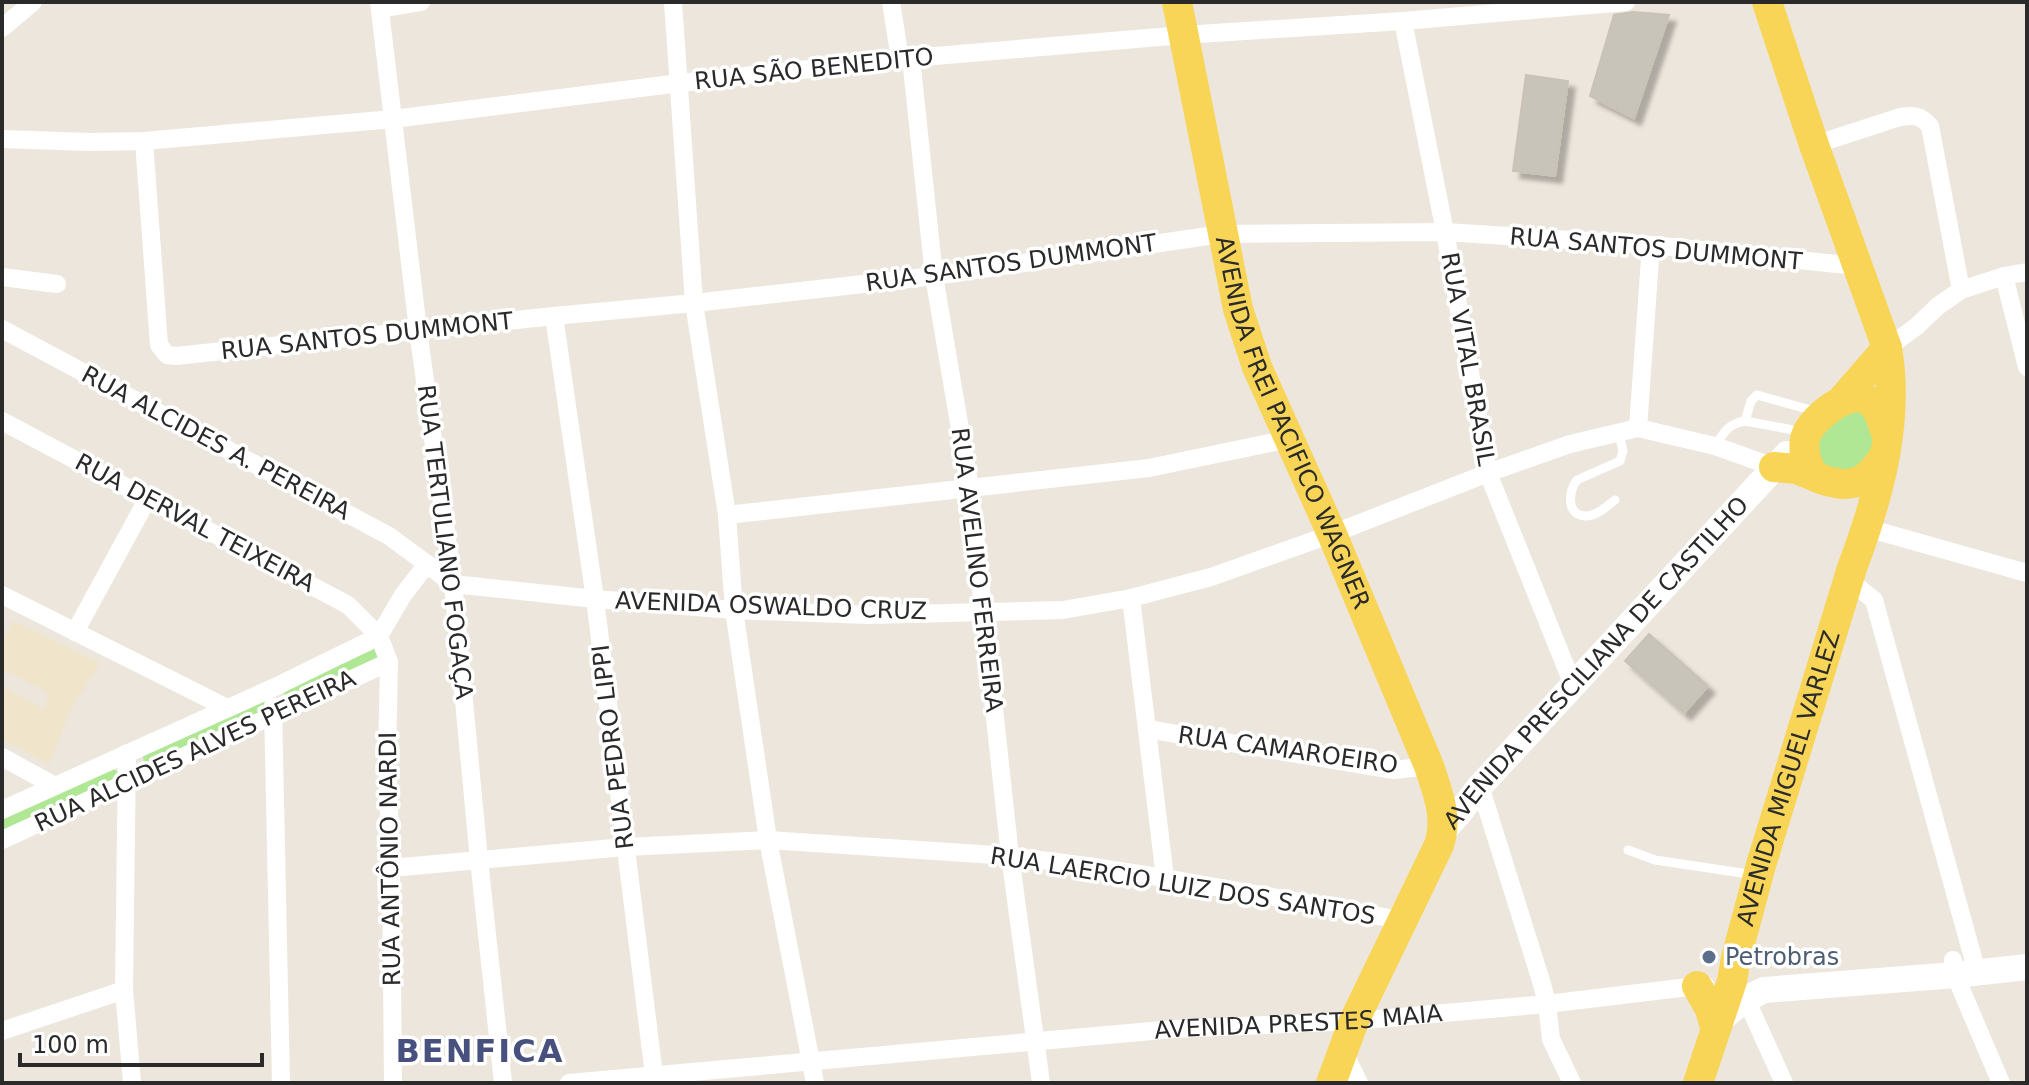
<svg xmlns="http://www.w3.org/2000/svg" width="2029" height="1085" font-family="'DejaVu Sans',sans-serif">
<style>
.education{fill:#f0e4ca}
.green{fill:#afe795}
.building{fill:#c8c4ba;stroke:#c9c2b5;stroke-width:2;filter:url(#shadow)}
.lines{fill:none;stroke-linecap:round;stroke-linejoin:round}
.lane{stroke:#fff;stroke-width:9}
.street{stroke:#fff;stroke-width:18}
.secondary{stroke:#fff;stroke-width:26}
.primary{stroke:#f8d556;stroke-width:30}
.service-dot{fill:#5c6f8a;stroke:#fff;stroke-width:3}
.labels{text-anchor:middle;stroke-width:7;stroke-linejoin:round;paint-order:stroke}
.street-label{font-size:24px;fill:#2a2a2a;stroke:#fff}
.service-label{font-size:24px;fill:#4e5e75;stroke:#fff;text-anchor:start}
.district-label{font-size:32px;font-weight:bold;letter-spacing:2px;fill:#48517e;stroke:#fff}
</style>
<defs>
<filter id="shadow"><feDropShadow dx="7" dy="7" stdDeviation="2" flood-color="#0004"/></filter>
</defs>
<rect width="100%" height="100%" fill="#ede6dc"/>
<path class="education" d="M 13,621 L 100,663 L 71,709 L 49,764 L 2,739 L 2,686 L 44,709 L 49,694 L 2,668 L 2,641 Z"/>
<g class="green">
<path d="M 1866,405 L 1877,446 L 1858,476 L 1816,462 L 1814,436 L 1825,422 Z"/>
<path d="M 377,648 L 385,654 L 287,700 L 284,693 L 286,689 Z"/>
<path d="M 261,701 L 267,702 L 269,710 L 145,765 L 144,763 L 143,756 Z"/>
<path d="M 113,768 L 119,773 L 119,777 L 2,833 L 2,818 Z"/>
</g>
<g class="building">
<path d="M 1633,12 L 1669,15 L 1634,118 L 1590,96 L 1614,15 Z"/>
<path d="M 1526,75 L 1568,81 L 1555,176 L 1513,171 Z"/>
<path d="M 1649,634 L 1708,686 L 1684,713 L 1625,661 Z"/>
</g>
<g class="lines">
<g class="lane">
<path d="M 1745,421 L 1751,401 L 1757,395 L 1818,412"/>
<path d="M 1715,446 C 1724,432 1728,424 1745,421 L 1804,432"/>
<path d="M 1615,500 C 1607,506 1597,516 1586,516 C 1566,516 1568,491 1577,480 L 1620,461 L 1623,451 L 1619,433"/>
<path d="M 1628,850 L 1655,860 L 1755,875"/>
</g>
<g class="street">
<path d="M 379,2 L 418,330 L 453,584 L 479,860 L 503,1083"/>
<path d="M 673,2 L 694,303 L 727,515 L 734,610 L 768,840 L 815,1083"/>
<path d="M 891,2 L 900,59"/>
<path d="M 380,9 L 421,2"/>
<path d="M 1403,21 L 1445,232 L 1488,473 L 1573,685"/>
<path d="M 2,28 L 33,2"/>
<path d="M 911,58 L 934,276 L 970,488 L 1010,856 L 1041,1083"/>
<path d="M 2,139 L 90,142 L 144,141 L 393,119 L 680,83 L 911,58 L 1183,35 L 1403,21 L 1626,2"/>
<path d="M 144,141 L 159,345 L 167,355 L 176,356 L 554,316 L 694,303 L 934,276 L 1222,234 L 1445,232 L 1651,245 L 1857,266"/>
<path d="M 1814,145 L 1900,117 C 1914,115 1920,115 1930,126 L 1961,290"/>
<path d="M 2004,276 L 2027,367"/>
<path d="M 2,277 L 57,284"/>
<path d="M 554,316 L 595,599 L 655,1083"/>
<path d="M 2,329 L 389,536 L 427,564"/>
<path d="M 1887,348 L 1917,326 L 1938,306 L 1961,290 L 2004,276 L 2027,272"/>
<path d="M 2,421 L 348,605 L 379,636 L 389,662 L 387,757 L 391,868 L 393,1083"/>
<path d="M 1638,428 L 1651,245"/>
<path d="M 727,515 L 1149,468 L 1289,439"/>
<path d="M 1867,528 L 2027,573"/>
<path d="M 1849,580 L 1874,600 L 1973,958 L 1975,972"/>
<path d="M 2,595 L 227,708"/>
<path d="M 1131,598 L 1165,878"/>
<path d="M 75,632 L 148,498"/>
<path d="M 379,636 L 403,595 L 427,564 L 453,584 L 595,599 L 734,610 L 868,615 L 1063,610 L 1131,598 L 1211,577 L 1332,534 L 1488,473 L 1570,444 L 1638,428 L 1715,446 L 1774,467"/>
<path d="M 273,706 L 281,1083"/>
<path d="M 1147,729 L 1394,770 L 1429,766"/>
<path d="M 127,753 L 124,990 L 132,1083"/>
<path d="M 2,757 L 55,786"/>
<path d="M 1480,786 L 1542,984 L 1547,1004 L 1551,1039 L 1572,1083"/>
<path d="M 2,810 L 275,687 L 379,636"/>
<path d="M 2,840 L 389,662"/>
<path d="M 391,868 L 625,847 L 768,840 L 1010,856 L 1087,866 L 1165,878 L 1401,920"/>
<path d="M 1953,960 L 1955,975 L 2001,1083"/>
<path d="M 1746,999 L 1784,1083"/>
<path d="M 2,1031 L 124,990"/>
<path d="M 1343,1050 L 1359,1083"/>
<path id="s1" d="M 569,1083 L 1174,1029 L 1354,1021 L 1547,1004 L 1705,985"/>
</g>
<g class="secondary">
<path id="s2" d="M 1444,830 L 1457,816 L 1480,786 L 1787,454"/>
<path d="M 1717,1022 L 1746,999 L 1764,990 L 1955,975 L 2027,967"/>
</g>
<g class="primary">
<path id="s3" d="M 1177,2 L 1238,309 L 1257,367 L 1332,534 L 1429,766 C 1438,793 1448,818 1439,845 L 1354,1021 L 1331,1083"/>
<path d="M 1841,401 L 1887,348"/>
<path d="M 1885,455 C 1872,473 1861,488 1836,483 C 1831,482 1823,480 1818,478 C 1806,470 1801,445 1807,433 C 1816,415 1853,385 1872,403 C 1880,411 1883,426 1887,436"/>
<path d="M 1774,467 L 1797,469 L 1819,478"/>
<path d="M 1697,986 L 1710,1009 L 1715,1027"/>
<path id="s4" d="M 1698,1083 L 1732,981 L 1736,958 L 1761,865 L 1852,568 C 1878,499 1900,422 1887,348 L 1814,145 L 1767,2"/>
</g>
</g>
<circle class="service-dot" cx="1709" cy="957" r="8"/>
<g class="labels">
<g class="street-label">
<text transform="translate(814 69) rotate(-6)" y="8">RUA SÃO BENEDITO</text>
<text transform="translate(1656 249) rotate(5)" y="8">RUA SANTOS DUMMONT</text>
<text transform="translate(1011 263) rotate(-8)" y="8">RUA SANTOS DUMMONT</text>
<text transform="translate(367 336) rotate(-6)" y="8">RUA SANTOS DUMMONT</text>
<text transform="translate(1468 359) rotate(80)" y="8">RUA VITAL BRASIL</text>
<text dy="8" stroke="none"><textPath href="#s3" startOffset="438">AVENIDA FREI PACIFICO WAGNER</textPath></text>
<text transform="translate(216 443) rotate(28)" y="8">RUA ALCIDES A. PEREIRA</text>
<text transform="translate(195 523) rotate(28)" y="8">RUA DERVAL TEIXEIRA</text>
<text transform="translate(445 542) rotate(83)" y="8">RUA TERTULIANO FOGAÇA</text>
<text transform="translate(977 570) rotate(83)" y="8">RUA AVELINO FERREIRA</text>
<text transform="translate(771 606) rotate(2)" y="8">AVENIDA OSWALDO CRUZ</text>
<text dy="8" stroke="none"><textPath href="#s2" startOffset="226">AVENIDA PRESCILIANA DE CASTILHO</textPath></text>
<text transform="translate(613 747) rotate(-97)" y="8">RUA PEDRO LIPPI</text>
<text transform="translate(1288 750) rotate(8)" y="8">RUA CAMAROEIRO</text>
<text transform="translate(195 751) rotate(-25)" y="8">RUA ALCIDES ALVES PEREIRA</text>
<text dy="8" stroke="none"><textPath href="#s4" startOffset="318">AVENIDA MIGUEL VARLEZ</textPath></text>
<text transform="translate(390 859) rotate(-91)" y="8">RUA ANTÔNIO NARDI</text>
<text transform="translate(1183 886) rotate(9)" y="8">RUA LAERCIO LUIZ DOS SANTOS</text>
<text dy="8" stroke="none"><textPath href="#s1" startOffset="732">AVENIDA PRESTES MAIA</textPath></text>
</g>
<g class="service-label">
<text x="1725" y="965">Petrobras</text>
</g>
<g class="district-label">
<text x="480" y="1062">BENFICA</text>
</g>
</g>
<rect width="2029" height="1085" fill="none" stroke="#2a2a2a" stroke-width="8"/>
<path d="M20 1053v12h242v-12" fill="none" stroke="#2a2a2a" stroke-width="4"/>
<text x="32" y="1053" font-size="24" fill="#2a2a2a" stroke="#ffffff" stroke-width="6" paint-order="stroke">100 m</text>
</svg>
